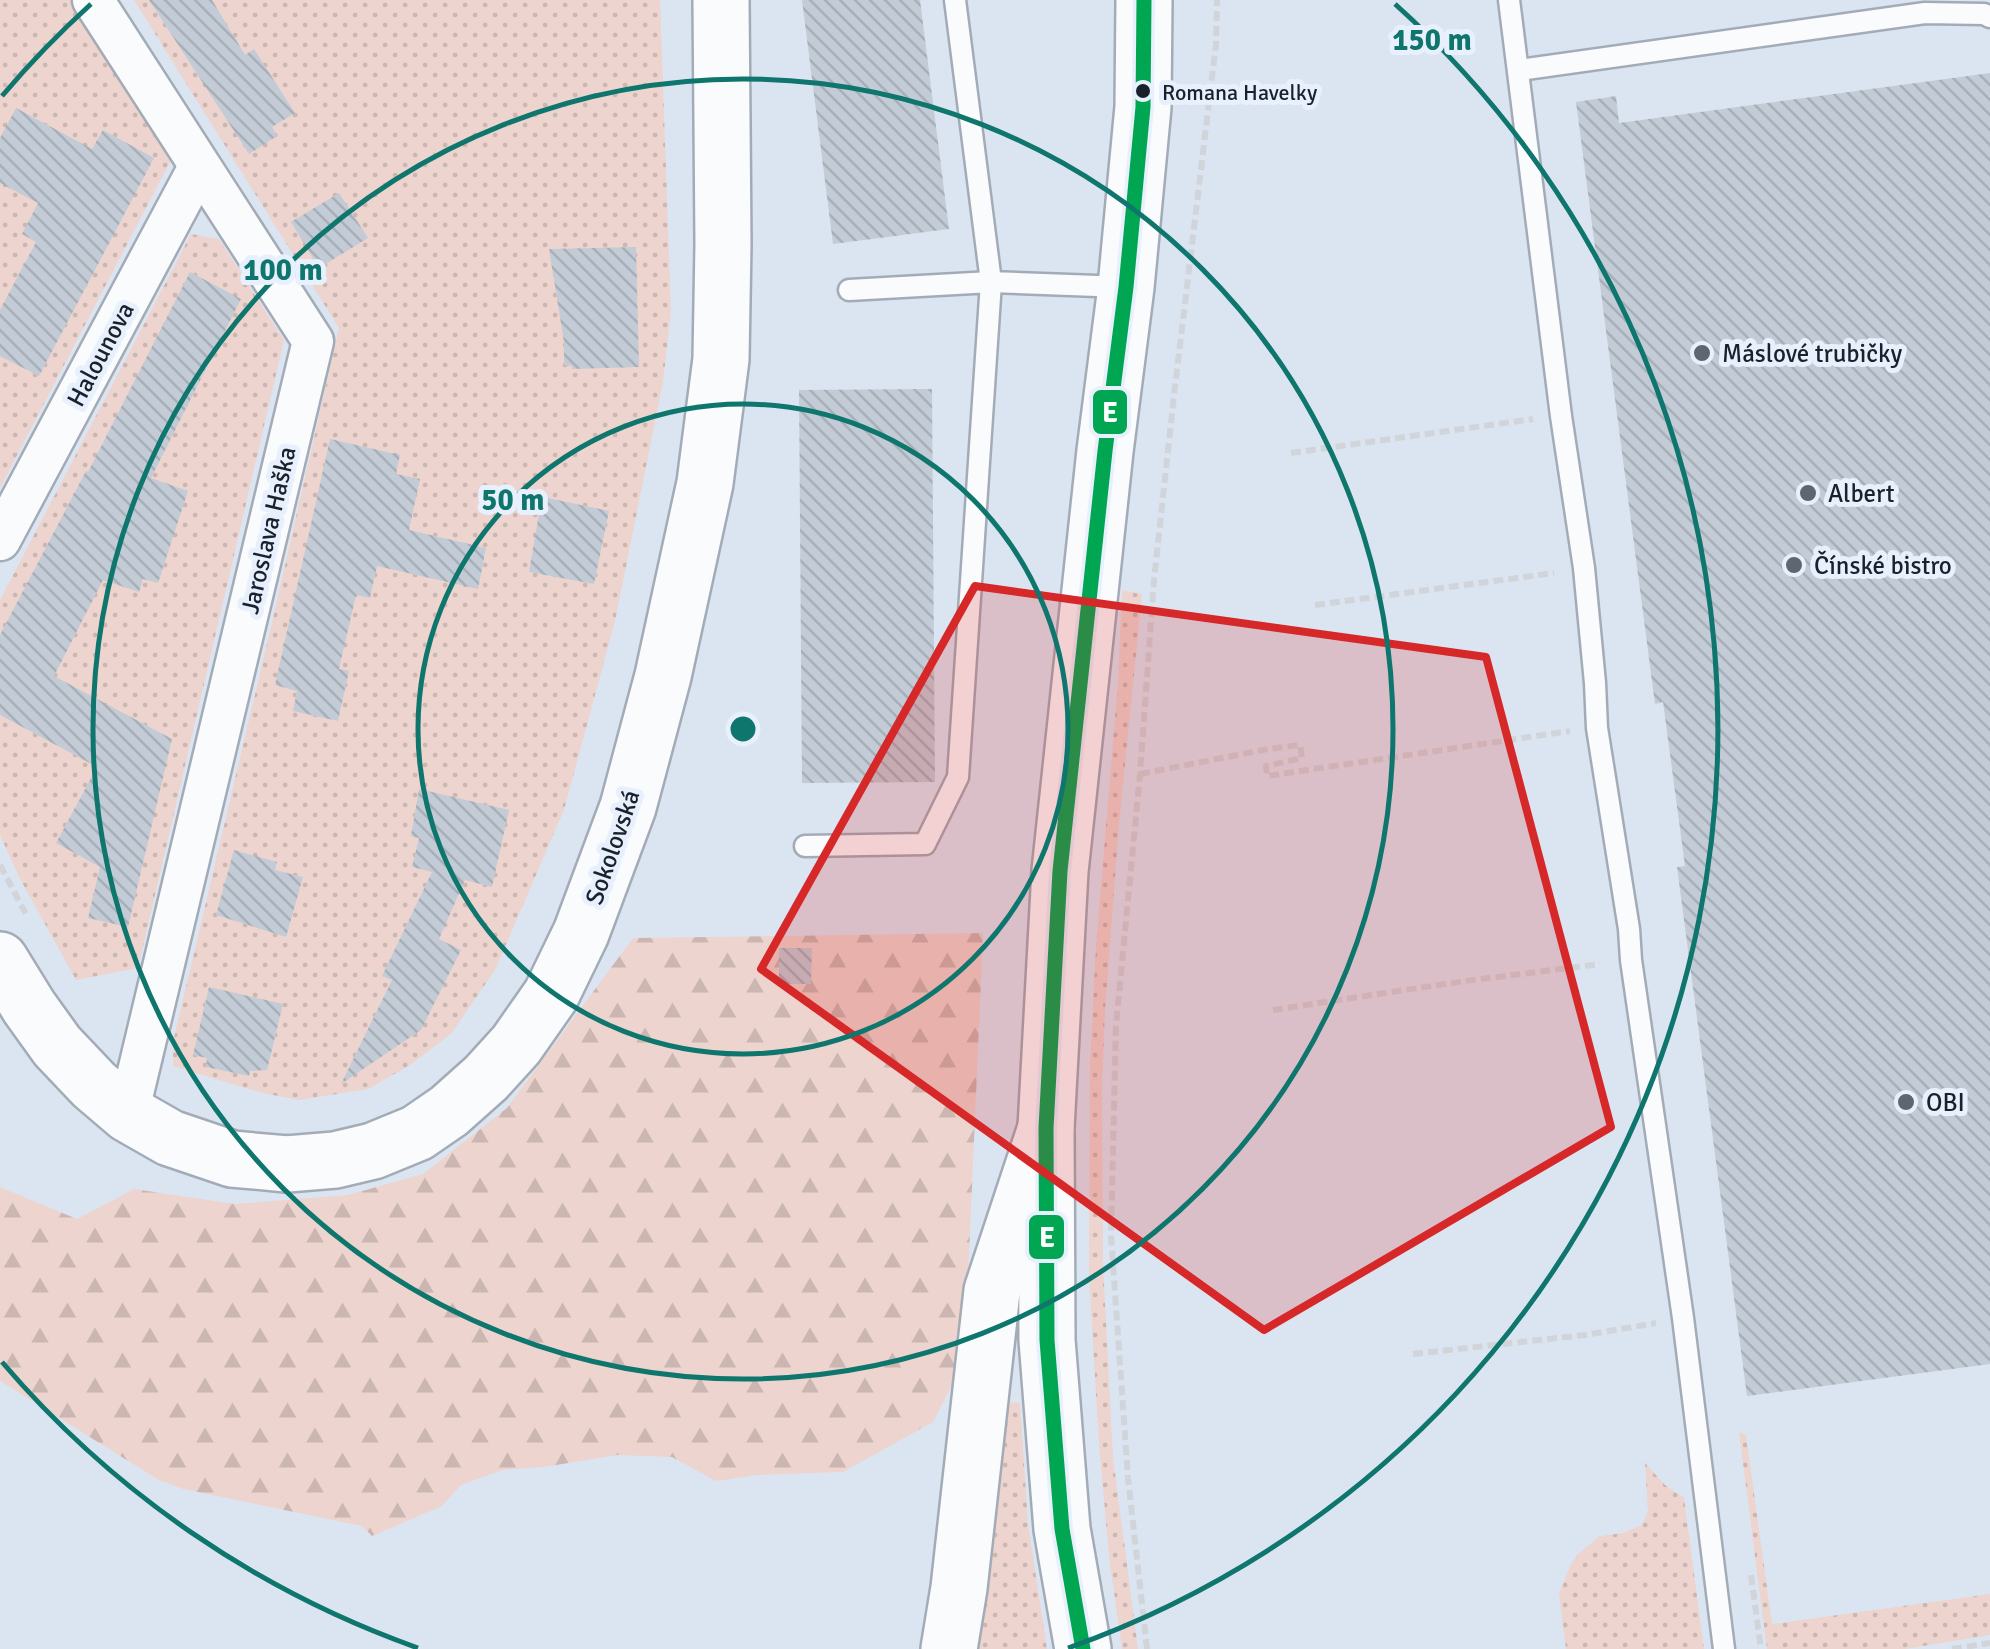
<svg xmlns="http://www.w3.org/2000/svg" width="1990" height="1649" font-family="Signika,sans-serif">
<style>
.grass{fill:url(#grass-dots)}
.forest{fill:url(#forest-firs)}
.building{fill:url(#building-back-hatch)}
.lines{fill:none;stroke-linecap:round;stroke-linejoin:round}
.lane-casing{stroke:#a3acb6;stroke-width:25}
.street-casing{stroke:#a3acb6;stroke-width:45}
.secondary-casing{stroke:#a3acb6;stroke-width:60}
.highway-casing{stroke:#a3acb6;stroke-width:60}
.path{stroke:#d1d4d8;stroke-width:6;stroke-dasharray:10 5;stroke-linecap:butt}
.lane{stroke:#fafbfd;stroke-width:20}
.street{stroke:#fafbfd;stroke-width:40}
.secondary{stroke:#fafbfd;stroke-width:55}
.highway{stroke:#fafbfd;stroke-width:55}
.bus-1-casing{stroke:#e7f0fc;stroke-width:22}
.bus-1{stroke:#00a651;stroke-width:15}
.marked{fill:#d62828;fill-opacity:0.2;stroke:#d62828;stroke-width:8;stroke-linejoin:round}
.ring{fill:none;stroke:#0f766e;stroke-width:5}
.bus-dot{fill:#19222c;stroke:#e7f0fc;stroke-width:4}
.poi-dot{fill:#5d6671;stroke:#e7f0fc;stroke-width:4}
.labels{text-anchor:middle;stroke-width:10;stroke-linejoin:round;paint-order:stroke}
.bus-label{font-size:22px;fill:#19222c;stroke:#e7f0fc;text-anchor:start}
.poi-label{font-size:25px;fill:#19222c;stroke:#e7f0fc;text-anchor:start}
.street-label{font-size:25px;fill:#19222c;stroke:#e7f0fc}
.centre{fill:#0f766e;stroke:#e7f0fc;stroke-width:5}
.ring-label{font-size:30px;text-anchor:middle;font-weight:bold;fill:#0f766e;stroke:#e7f0fc;stroke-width:10;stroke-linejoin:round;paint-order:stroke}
.line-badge{stroke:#e7f0fc;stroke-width:4}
.badge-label{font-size:28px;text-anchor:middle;font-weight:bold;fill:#fff}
</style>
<defs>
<pattern id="grass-dots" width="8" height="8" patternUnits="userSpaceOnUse" patternTransform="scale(2.5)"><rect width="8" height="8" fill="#edd4ce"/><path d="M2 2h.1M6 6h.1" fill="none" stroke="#cbb6b1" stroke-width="1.8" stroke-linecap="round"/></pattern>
<pattern id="forest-firs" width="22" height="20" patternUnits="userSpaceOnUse" patternTransform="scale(2.5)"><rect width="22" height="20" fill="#edd4ce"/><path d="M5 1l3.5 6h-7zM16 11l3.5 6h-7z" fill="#cbb6b1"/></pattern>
<pattern id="building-back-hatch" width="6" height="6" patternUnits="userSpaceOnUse" patternTransform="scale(2.5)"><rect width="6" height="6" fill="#c3ccd6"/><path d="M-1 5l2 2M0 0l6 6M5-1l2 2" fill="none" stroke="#a7afb8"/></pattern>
</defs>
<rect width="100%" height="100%" fill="#dbe5f2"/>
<g class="grass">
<path d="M 0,0 L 72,0 L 171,160 L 0,488 Z"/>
<path d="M 134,0 L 660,0 L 671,311 L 663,382 L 615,621 L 564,810 L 495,970 L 451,1034 L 410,1065 L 368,1089 L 299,1100 L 262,1093 L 173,1066 L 173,1042 L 273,618 L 339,328 Z"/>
<path d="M 191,234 L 219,239 L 284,340 L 138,968 L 76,980 L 19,877 L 0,835 L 0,600 Z"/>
<path d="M 1122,590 L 1142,594 L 1119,825 L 1105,1009 L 1102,1090 L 1103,1264 L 1113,1458 L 1138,1649 L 1122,1649 L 1109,1556 L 1099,1444 L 1089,1277 L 1090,1064 L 1096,946 L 1118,682 Z"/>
<path d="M 1005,1402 L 1020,1403 L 1028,1524 L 1047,1649 L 975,1649 Z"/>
<path d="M 1739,1432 L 1746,1435 L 1772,1624 L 1990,1594 L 1990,1635 L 1905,1649 L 1767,1649 Z"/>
<path d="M 1645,1463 L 1665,1485 L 1684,1498 L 1704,1649 L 1566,1649 L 1559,1593 L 1571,1564 L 1579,1553 L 1600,1536 L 1623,1533 L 1642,1525 L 1648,1511 Z"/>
</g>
<path class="forest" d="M 983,933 L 967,1302 L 953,1383 L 933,1422 L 843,1472 L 757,1475 L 716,1481 L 672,1457 L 617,1455 L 544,1467 L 502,1470 L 461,1485 L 442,1506 L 372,1536 L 362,1526 L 183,1489 L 157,1479 L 0,1381 L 0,1187 L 77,1219 L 134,1189 L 235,1204 L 348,1195 L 423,1174 L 507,1108 L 633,938 Z"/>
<g class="building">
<path d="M 149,0 L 212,0 L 245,55 L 254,49 L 295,113 L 272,127 L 277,136 L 249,154 Z"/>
<path d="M 802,0 L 920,0 L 949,229 L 833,244 Z"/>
<path d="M 1990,73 L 1990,1364 L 1747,1396 L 1677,867 L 1685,866 L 1663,702 L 1655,704 L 1576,102 L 1616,96 L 1619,123 Z"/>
<path d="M 16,108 L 92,149 L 103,130 L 154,158 L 39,376 L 0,356 L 0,310 L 36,242 L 22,234 L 38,203 L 0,183 L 0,138 Z"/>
<path d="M 339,193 L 368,238 L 319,268 L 291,222 Z"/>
<path d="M 636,247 L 639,367 L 572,369 L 572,366 L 564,365 L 564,342 L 549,249 Z"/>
<path d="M 190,272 L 241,299 L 151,478 L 188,491 L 158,583 L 143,579 L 139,592 L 103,580 L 54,676 L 172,739 L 128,927 L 88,918 L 100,867 L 56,843 L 97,767 L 0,715 L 0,635 L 86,471 L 88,472 Z"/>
<path d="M 932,389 L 935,782 L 802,783 L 799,390 Z"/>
<path d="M 330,439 L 400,455 L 396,474 L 420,479 L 409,530 L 486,548 L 478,589 L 377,566 L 370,598 L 356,595 L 339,669 L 349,671 L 338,721 L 293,711 L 297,691 L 275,685 Z"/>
<path d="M 548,498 L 609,511 L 594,584 L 529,572 L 540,508 L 546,509 Z"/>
<path d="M 419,789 L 509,810 L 492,887 L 465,880 L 439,939 L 461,950 L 421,1030 L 341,1084 L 392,980 L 382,976 L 432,872 L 412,867 L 419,838 L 411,836 Z"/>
<path d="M 234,850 L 277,862 L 275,870 L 303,877 L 286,937 L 216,915 Z"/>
<path d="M 779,948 L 812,948 L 811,984 L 779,984 Z"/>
<path d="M 209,987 L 283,1004 L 267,1070 L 250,1071 L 249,1076 L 206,1067 L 207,1058 L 193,1055 Z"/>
</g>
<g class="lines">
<defs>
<g id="lane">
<path d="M 955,0 L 991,282 L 1124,287"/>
<path d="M 1509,0 L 1561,416 L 1584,568 L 1595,683 L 1597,728 L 1629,929 L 1631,960 L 1683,1318 L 1724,1649"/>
<path d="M 1519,70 L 1925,13 L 1984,14 L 1990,17"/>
<path d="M 805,846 L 925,844 L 958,777 L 991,282 L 849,290"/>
</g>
<g id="street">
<path d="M 93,0 L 313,341 L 128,1114"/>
<path d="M 0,540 L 199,167"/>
</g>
<g id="secondary">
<path d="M 0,960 L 29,1007 L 57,1046 L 94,1085 L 128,1114 L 170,1138 L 232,1159 L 287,1164 L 335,1160 L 373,1151 L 417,1133 L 449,1111 L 486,1078 L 516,1045 L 551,995 L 581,933 L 628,807 L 663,676 L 705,483 L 721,359 L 723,244 L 721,0"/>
<path d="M 1083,1649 L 1062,1529 L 1047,1340 L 1046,1128 L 1060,871 L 1105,451 L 1126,287 L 1143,107 L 1144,0"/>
</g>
<path id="highway" d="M 949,1649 L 959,1588 L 992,1291 L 1046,1128"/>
</defs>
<use href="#lane" class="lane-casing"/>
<use href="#street" class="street-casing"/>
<use href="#secondary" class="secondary-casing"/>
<use href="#highway" class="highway-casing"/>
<g class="path">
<path d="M 1291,453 L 1533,419"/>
<path d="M 1315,605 L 1554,573"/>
<path d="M 1140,774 L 1268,749 L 1300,745 L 1302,758 L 1266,766 L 1267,776 L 1570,731"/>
<path d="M 0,865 L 28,918"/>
<path d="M 1273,1010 L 1465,981 L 1600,964"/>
<path d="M 1413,1354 L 1585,1335 L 1656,1323"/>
<path d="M 1751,1575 L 1761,1649"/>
<path d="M 1147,1649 L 1128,1478 L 1111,1235 L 1116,1025 L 1140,774 L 1154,580 L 1174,395 L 1216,44 L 1217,0"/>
<path d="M 1952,1649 L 1990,1643"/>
</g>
<use href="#lane" class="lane"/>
<use href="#street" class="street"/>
<use href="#secondary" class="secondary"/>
<use href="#highway" class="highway"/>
<defs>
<path id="bus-1" d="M 1083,1649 L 1062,1529 L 1047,1340 L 1046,1128 L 1060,871 L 1105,451 L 1126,287 L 1143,107 L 1144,0"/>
</defs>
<use href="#bus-1" class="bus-1-casing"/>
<use href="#bus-1" class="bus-1"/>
</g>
<path class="marked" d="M 975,586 L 1486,657 L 1611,1127 L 1264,1330 L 761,969 Z"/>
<g class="ring">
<circle cx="743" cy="729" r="325"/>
<circle cx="743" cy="729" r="650"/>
<path d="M418 1648A975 975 0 0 1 2 1362M2 96A975 975 0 0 1 91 4M1395 4A975 975 0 0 1 1068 1648"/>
</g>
<circle class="bus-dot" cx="1143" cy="91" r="9"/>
<g class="poi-dot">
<circle cx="1702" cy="353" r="10"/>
<circle cx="1808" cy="493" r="10"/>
<circle cx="1794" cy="565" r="10"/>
<circle cx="1906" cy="1102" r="10"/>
</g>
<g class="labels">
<g class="bus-label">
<text x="1162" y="100">Romana Havelky</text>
</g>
<g class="poi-label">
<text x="1722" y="362">Máslové trubičky</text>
<text x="1828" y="502">Albert</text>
<text x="1814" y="574">Čínské bistro</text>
<text x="1926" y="1111">OBI</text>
</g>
<g class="street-label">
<text transform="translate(100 354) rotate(-62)" y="9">Halounova</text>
<text transform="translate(268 530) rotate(-77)" y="9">Jaroslava Haška</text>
<text transform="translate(612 847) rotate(-71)" y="9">Sokolovská</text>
</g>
</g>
<circle cx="743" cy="729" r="15" class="centre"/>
<g class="ring-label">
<text x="1432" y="50">150 m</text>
<text x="283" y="280">100 m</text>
<text x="513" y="510">50 m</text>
</g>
<g class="line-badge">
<rect x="1091" y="388" width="38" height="48" rx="10" fill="#00a651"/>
<rect x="1027" y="1213" width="39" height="48" rx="10" fill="#00a651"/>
</g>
<g class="badge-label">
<text x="1110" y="422">E</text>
<text x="1047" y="1247">E</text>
</g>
</svg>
